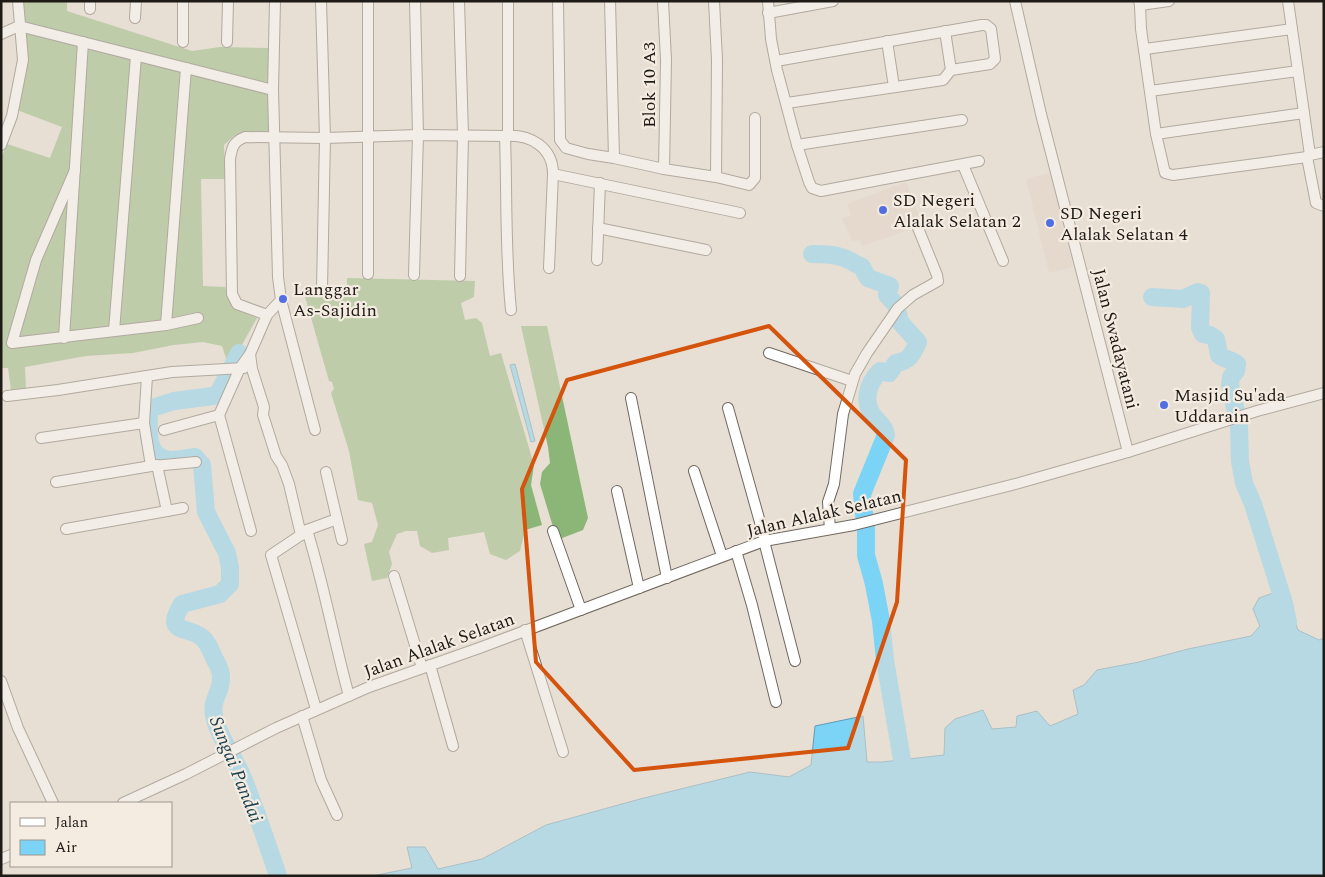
<svg xmlns="http://www.w3.org/2000/svg" width="1325" height="877" font-family="Spectral,serif">
<style>
.built{fill:#e1d3c3}
.forest{fill:#8cb678}
.water{fill:#7bd3f6;stroke:#5f9cb3}
.lines{fill:none;stroke-linecap:round;stroke-linejoin:round}
.river{stroke:#7bd3f6;stroke-width:18}
.minor-casing{stroke:#716960;stroke-width:12}
.minor{stroke:#fff;stroke-width:10}
.marked{fill:none;stroke:#d4530d;stroke-width:4;stroke-linejoin:round}
.poi-dot{fill:#506fe3;stroke:#f4ebe1;stroke-width:2}
.labels{text-anchor:middle;stroke-width:4.5;stroke-linejoin:round;paint-order:stroke}
.street-label{font-size:18px;fill:#1e1b17;stroke:#f4ebe1}
.poi-label{font-size:18px;fill:#1e1b17;stroke:#f4ebe1;text-anchor:start}
.water-label{font-size:19px;font-style:italic;fill:#18404f;stroke:#f4ebe1}
</style>
<rect width="100%" height="100%" fill="#e7ded4"/>
<g class="built">
<path d="M 1051,172 L 1073,267 L 1049,273 L 1026,179 Z"/>
<path d="M 906,182 L 921,223 L 903,228 L 904,232 L 862,246 L 860,240 L 852,241 L 842,219 L 851,215 L 847,204 Z"/>
</g>
<g class="forest">
<path d="M 21,1 L 67,1 L 67,11 L 192,51 L 220,47 L 269,48 L 268,135 L 246,134 L 234,136 L 224,145 L 225,179 L 201,179 L 203,286 L 225,287 C 233,308 238,309 257,318 L 234,359 L 227,361 L 222,346 L 203,342 L 174,345 L 133,353 L 86,356 L 25,367 L 26,388 L 11,390 L 8,368 L 1,368 L 1,158 L 7,144 L 50,158 L 62,127 L 17,110 L 22,93 L 26,62 Z"/>
<path d="M 347,278 L 475,281 L 474,297 L 461,303 L 465,320 L 476,318 L 482,323 L 490,356 L 501,353 L 534,465 L 531,485 L 542,525 L 525,530 L 520,551 L 506,560 L 490,554 L 484,532 L 448,538 L 449,550 L 432,553 L 420,546 L 417,531 L 406,531 L 397,534 L 389,552 L 392,564 L 387,578 L 372,581 L 364,544 L 372,542 L 378,525 L 372,503 L 358,500 L 349,451 L 331,393 L 334,389 L 332,382 L 329,381 L 304,293 L 347,293 Z"/>
<path d="M 521,326 L 547,326 L 588,518 L 583,530 L 557,540 L 540,484 L 542,472 L 550,463 L 548,447 Z"/>
</g>
<g class="water">
<path d="M 515,364 L 535,441 L 531,442 L 510,365 Z"/>
<path d="M 1273,593 L 1287,601 L 1298,630 L 1319,640 L 1324,638 L 1324,876 L 372,876 L 412,868 L 407,847 L 425,847 L 438,869 L 482,859 L 546,825 L 640,799 L 750,772 L 789,777 L 811,765 L 815,726 L 863,716 L 867,762 L 882,762 L 944,755 L 945,728 L 955,719 L 983,710 L 992,729 L 1016,727 L 1017,716 L 1037,711 L 1050,726 L 1078,714 L 1073,690 L 1084,685 L 1097,670 L 1139,662 L 1188,649 L 1251,636 L 1260,626 L 1253,609 L 1259,598 Z"/>
</g>
<g class="lines">
<g class="river">
<path d="M 812,254 C 823,254 834,254 844,258 C 850,260 856,264 862,267 L 868,278 L 890,286 L 887,295 L 896,305 L 900,322 L 918,342 C 913,353 910,361 896,363 L 889,373 L 880,371 C 867,384 862,403 875,418 C 880,424 885,427 886,435 L 862,494 L 863,506 L 866,528 L 866,555 L 874,584 L 881,621 L 885,660 L 902,760 L 900,783"/>
<path d="M 1152,297 L 1183,299 L 1198,292 L 1201,293 L 1200,328 L 1203,334 L 1210,335 L 1216,339 L 1219,355 C 1225,360 1231,359 1237,364 L 1236,371 L 1231,377 L 1230,385 L 1239,426 L 1240,461 L 1244,483 L 1253,504 L 1284,603 L 1288,622"/>
<path d="M 239,353 L 219,392 L 213,396 L 174,401 L 149,409 C 149,428 144,459 171,460 C 179,460 188,458 195,457 L 202,465 L 206,512 L 227,553 L 230,568 L 230,584 L 220,594 L 182,604 C 164,633 184,626 200,636 C 207,640 211,651 214,658 C 217,663 221,670 221,676 C 222,695 209,698 215,720 C 221,741 235,758 243,778 C 256,810 267,843 278,876"/>
</g>
<defs>
<g id="minor">
<path d="M 90,1 L 90,9"/>
<path d="M 321,1 L 325,138 L 322,288"/>
<path d="M 368,1 L 368,274"/>
<path d="M 459,1 L 463,135 L 460,276"/>
<path d="M 558,1 L 560,135 L 560,140 L 566,148 L 588,154 L 614,158 L 664,169 L 716,177 L 749,185 L 755,178 L 755,118"/>
<path d="M 610,1 L 614,158"/>
<path d="M 663,1 L 666,60 L 664,169"/>
<path d="M 714,1 L 717,60 L 716,177"/>
<path d="M 768,1 L 771,39 L 777,70 L 797,145 L 809,182 L 812,188 L 821,191 L 979,161"/>
<path d="M 1015,1 L 1041,114 L 1128,452"/>
<path d="M 1139,1 L 1140,5 L 1169,1"/>
<path d="M 1288,1 L 1310,155 L 1307,157 L 1316,203 L 1324,206"/>
<path d="M 1140,5 L 1141,29 L 1156,134 L 1165,173 L 1173,175 L 1307,157"/>
<path d="M 768,13 L 833,1"/>
<path d="M 135,18 L 136,1"/>
<path d="M 945,31 L 951,70"/>
<path d="M 1,34 L 19,26 L 273,90"/>
<path d="M 887,41 L 894,87"/>
<path d="M 183,42 L 183,1"/>
<path d="M 227,42 L 228,1"/>
<path d="M 1145,49 L 1292,29"/>
<path d="M 776,61 L 982,25 L 986,25 L 991,29 L 995,59 L 990,64 L 951,70 L 943,80 L 787,103"/>
<path d="M 1150,91 L 1298,71"/>
<path d="M 1156,134 L 1304,113"/>
<path d="M 508,136 L 508,1"/>
<path d="M 1,145 L 12,116 L 23,60 L 18,1"/>
<path d="M 797,145 L 962,120"/>
<path d="M 1310,155 L 1324,152"/>
<path d="M 963,165 L 1003,261"/>
<path d="M 75,170 L 36,260 L 12,343 L 166,325 L 198,318"/>
<path d="M 553,174 L 740,213"/>
<path d="M 598,228 L 706,250"/>
<path d="M 597,260 L 600,183"/>
<path d="M 414,275 L 418,135 L 415,1"/>
<path d="M 281,300 L 315,430"/>
<path d="M 511,310 C 505,252 507,194 505,136 C 530,134 553,147 553,174 L 549,268"/>
<path d="M 267,315 L 237,304 L 232,294 L 230,159 C 232,147 233,142 245,137 L 325,138 L 418,135 L 505,136"/>
<path d="M 166,325 L 186,68"/>
<path d="M 114,331 L 136,56"/>
<path d="M 64,338 L 83,42"/>
<path d="M 769,353 L 852,381"/>
<path d="M 250,354 L 252,369 L 264,407 L 263,415 L 276,456 L 282,465 L 289,484 L 301,535 L 271,555 L 316,709"/>
<path d="M 7,396 L 58,390 L 172,372 L 244,368"/>
<path d="M 631,398 L 667,578"/>
<path d="M 728,408 L 765,540"/>
<path d="M 219,415 L 251,531"/>
<path d="M 164,430 L 219,415 L 240,368 L 250,354 L 267,315 L 281,300 L 278,277 L 273,90 L 275,1"/>
<path d="M 41,438 L 144,423"/>
<path d="M 157,465 L 167,511 L 183,508"/>
<path d="M 153,466 L 196,462"/>
<path d="M 694,471 L 722,556"/>
<path d="M 56,482 L 151,466 L 144,423 L 147,376"/>
<path d="M 617,491 L 639,588"/>
<path d="M 337,519 L 342,540"/>
<path d="M 66,529 L 167,511"/>
<path d="M 830,529 L 828,502 L 834,484 L 843,414 L 855,374 L 867,353 L 898,308 L 913,295 L 938,281 L 937,275 L 918,228"/>
<path d="M 307,530 C 324,585 334,641 349,696"/>
<path d="M 553,531 L 581,610"/>
<path d="M 302,535 L 307,530 L 337,519 L 326,472"/>
<path d="M 764,541 L 795,661"/>
<path d="M 736,551 L 752,605 L 776,702"/>
<path d="M 394,576 L 422,668"/>
<path d="M 525,630 L 563,752"/>
<path d="M 430,665 L 453,746"/>
<path d="M 1,681 L 18,728 L 53,803"/>
<path d="M 302,716 L 321,780 L 337,815"/>
<path d="M 123,803 L 186,774 L 276,728 L 369,687 L 482,647 L 764,541 L 854,525 L 1019,483 L 1128,452 L 1257,411 L 1324,393"/>
<path d="M 1,859 L 11,855"/>
</g>
</defs>
<use href="#minor" class="minor-casing"/>
<use href="#minor" class="minor"/>
</g>
<path d="M0 0H1325V877H0ZM 769,326 L 906,460 L 897,602 L 848,748 L 634,770 L 536,662 L 522,489 L 567,380 Z" fill="#e7ded4" fill-opacity=".55" fill-rule="evenodd"/>
<path class="marked" d="M 769,326 L 906,460 L 897,602 L 848,748 L 634,770 L 536,662 L 522,489 L 567,380 Z"/>
<g class="poi-dot">
<circle cx="883" cy="210" r="5"/>
<circle cx="1050" cy="223" r="5"/>
<circle cx="283" cy="299" r="5"/>
<circle cx="1164" cy="405" r="5"/>
</g>
<g class="labels">
<g class="street-label">
<text transform="translate(649 85) rotate(-90)" y="6">Blok 10 A3</text>
<text transform="translate(1116 339) rotate(76)" y="6">Jalan Swadayatani</text>
<text transform="translate(824 513) rotate(-13)" y="6">Jalan Alalak Selatan</text>
<text transform="translate(439 645) rotate(-20)" y="6">Jalan Alalak Selatan</text>
</g>
<g class="poi-label">
<text x="893" y="206">SD Negeri<tspan x="893" dy="21">Alalak Selatan 2</tspan></text>
<text x="1060" y="219">SD Negeri<tspan x="1060" dy="21">Alalak Selatan 4</tspan></text>
<text x="293" y="295">Langgar<tspan x="293" dy="21">As-Sajidin</tspan></text>
<text x="1174" y="401">Masjid Su'ada<tspan x="1174" dy="21">Uddarain</tspan></text>
</g>
<g class="water-label">
<text transform="translate(237 769) rotate(68)" y="7">Sungai Pandai</text>
</g>
</g>
<rect width="1325" height="877" fill="none" stroke="#1e1b17" stroke-width="5"/>
<rect x="10" y="802" width="162" height="65" fill="#f4ebe1" stroke="#9e9890"/>
<rect x="20" y="818" width="25" height="8" fill="#ffffff" stroke="#9e9890"/>
<text x="55" y="827" font-size="15" fill="#1e1b17">Jalan</text>
<rect x="20" y="840" width="25" height="15" fill="#7bd3f6" stroke="#9e9890"/>
<text x="55" y="852" font-size="15" fill="#1e1b17">Air</text>
</svg>
